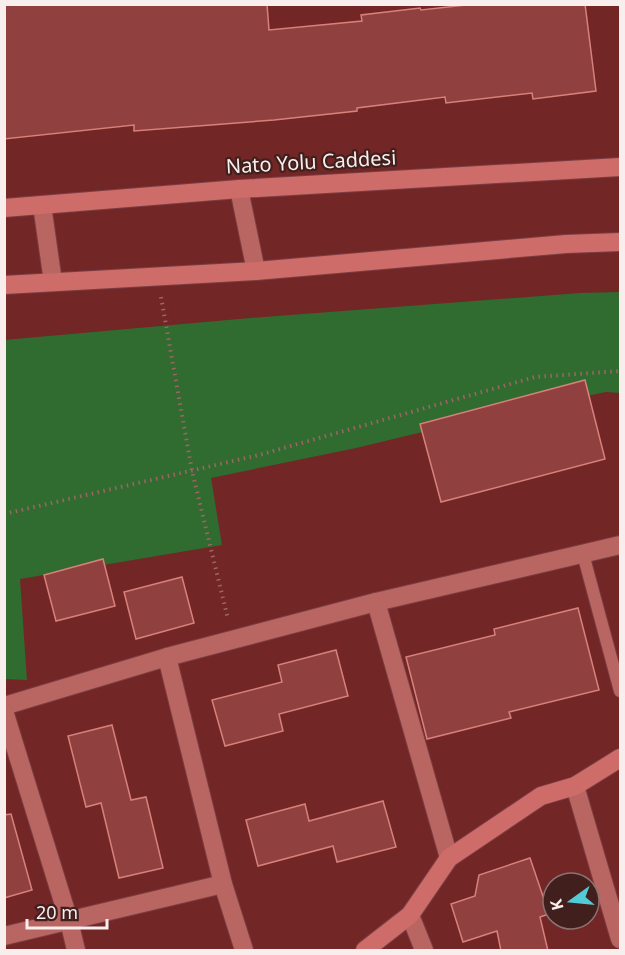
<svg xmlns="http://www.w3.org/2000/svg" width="625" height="955" font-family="'Noto Sans',sans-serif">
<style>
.green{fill:#306b30}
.building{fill:#90413f;stroke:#d8817c;stroke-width:1.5}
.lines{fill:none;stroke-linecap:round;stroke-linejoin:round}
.lane-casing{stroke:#7b3d43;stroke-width:14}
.street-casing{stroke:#7b3d43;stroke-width:20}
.secondary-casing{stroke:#7b3d43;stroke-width:20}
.path{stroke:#9d6565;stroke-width:4;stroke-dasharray:1.5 4.5;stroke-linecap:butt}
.lane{stroke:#b96561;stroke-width:12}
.street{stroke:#b96561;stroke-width:18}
.secondary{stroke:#cd6c68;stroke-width:18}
.labels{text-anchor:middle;stroke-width:4.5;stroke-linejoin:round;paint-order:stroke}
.street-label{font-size:20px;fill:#f8eeed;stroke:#411f1d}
</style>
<rect width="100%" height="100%" fill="#732626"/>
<path class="green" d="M 620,292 L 620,393 L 606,392 L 489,416 L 356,448 L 211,478 L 222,545 L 20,579 L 27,680 L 5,679 L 4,340 L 250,318 L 580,293 Z"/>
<g class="building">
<path d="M 4,4 L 267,4 L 269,30 L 362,21 L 361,15 L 420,8 L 421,10 L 475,4 L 585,4 L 596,91 L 533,99 L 532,93 L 446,103 L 445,97 L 357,108 L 357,111 L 274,120 L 134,131 L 134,125 L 4,139 Z"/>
<path d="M 585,380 L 605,459 L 441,502 L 420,424 Z"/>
<path d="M 103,559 L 115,606 L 56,621 L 44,575 Z"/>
<path d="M 182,577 L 194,623 L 136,639 L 124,592 Z"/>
<path d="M 578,608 L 599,690 L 509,712 L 511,718 L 427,739 L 406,657 L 495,635 L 494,629 Z"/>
<path d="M 336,650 L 348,696 L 279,714 L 283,731 L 225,746 L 212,700 L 282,682 L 278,665 Z"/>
<path d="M 112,725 L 131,800 L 146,797 L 163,868 L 119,878 L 101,803 L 86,807 L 68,736 Z"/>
<path d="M 383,801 L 396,847 L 337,862 L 333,846 L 258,866 L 246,820 L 305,804 L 309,821 Z"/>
<path d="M 11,814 L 32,890 L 4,898 L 4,815 Z"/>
<path d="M 530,858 L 549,914 L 540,917 L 548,951 L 501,951 L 497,931 L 463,942 L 451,904 L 475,896 L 479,875 Z"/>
</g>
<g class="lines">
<defs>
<path id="lane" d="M 583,554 L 620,691"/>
<g id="street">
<path d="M 239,189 L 256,271"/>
<path d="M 42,205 L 53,282"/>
<path d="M 376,602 L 620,545"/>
<path d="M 167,657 L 223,884 L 244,950"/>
<path d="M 4,706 L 167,657 L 376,602 L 449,858"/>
<path d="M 4,711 L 69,921 L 76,950"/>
<path d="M 575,786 L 620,939"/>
<path d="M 410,915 L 424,950"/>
<path d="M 4,936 L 223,884"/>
</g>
<g id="secondary">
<path d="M 4,208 L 239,189 L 620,167"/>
<path d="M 4,285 L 256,271 L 566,244 L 620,242"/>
<path d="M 365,950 L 410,915 L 449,858 L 541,796 L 575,786 L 620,758"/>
</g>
</defs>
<use href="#lane" class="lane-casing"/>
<use href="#street" class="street-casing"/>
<use href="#secondary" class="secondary-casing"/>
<g class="path">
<path d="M 161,297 L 192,471 L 228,619"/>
<path d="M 4,514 L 259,455 L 535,377 L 620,371"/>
</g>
<use href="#lane" class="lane"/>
<use href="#street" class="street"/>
<use href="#secondary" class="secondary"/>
</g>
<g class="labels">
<g class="street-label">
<text transform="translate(311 162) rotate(-3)" y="7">Nato Yolu Caddesi</text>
</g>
</g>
<rect width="625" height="955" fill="none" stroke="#f8eeed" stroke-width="12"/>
<g transform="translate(571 901) rotate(255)"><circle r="28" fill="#411f1d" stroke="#8a7270" stroke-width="1.5"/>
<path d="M0-4.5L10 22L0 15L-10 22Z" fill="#52cbd7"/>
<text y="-9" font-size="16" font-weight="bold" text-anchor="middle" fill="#f8eeed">K</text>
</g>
<path d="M27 919v9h80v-9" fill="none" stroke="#f8eeed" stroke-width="3"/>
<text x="36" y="919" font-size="18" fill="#f8eeed" stroke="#411f1d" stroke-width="4.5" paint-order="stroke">20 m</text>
</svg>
